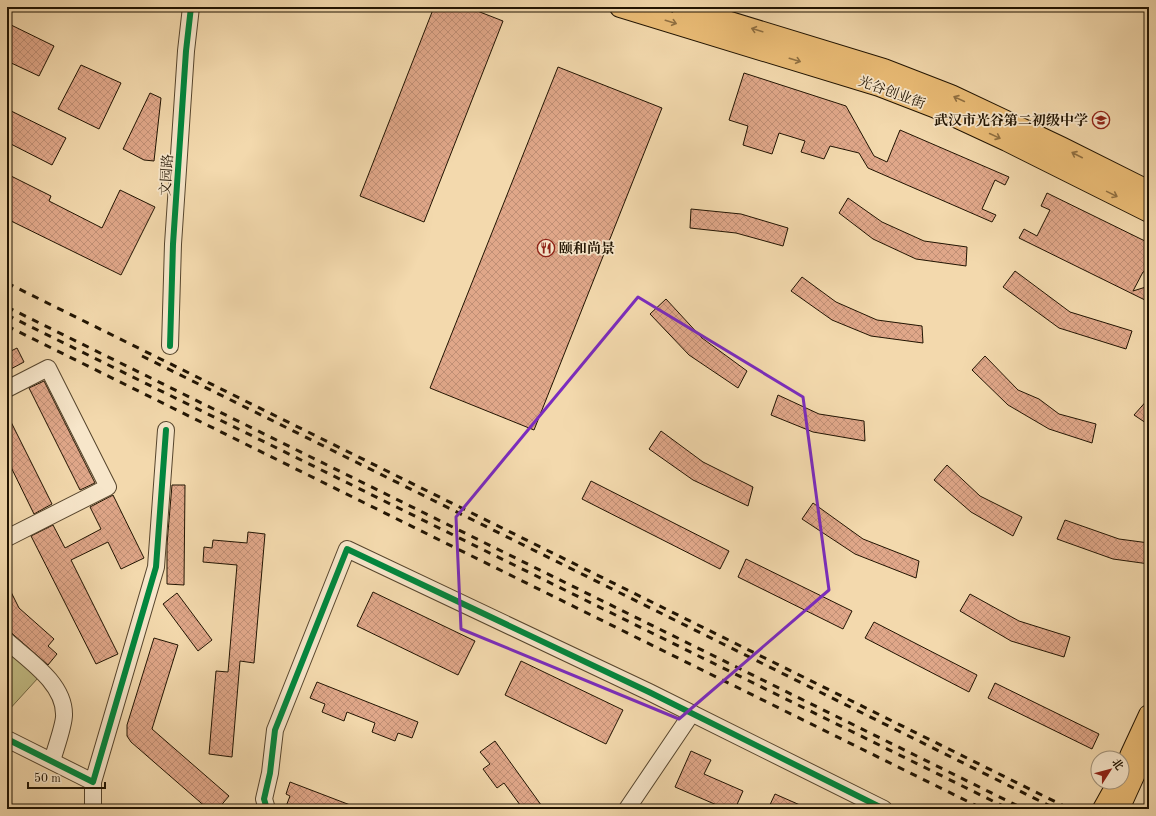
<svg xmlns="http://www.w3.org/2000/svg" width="1156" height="816" font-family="'Old Standard TT','Noto Serif SC',serif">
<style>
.grass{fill:#c2bd85;stroke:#726844}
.building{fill:url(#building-cross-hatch);stroke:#211402}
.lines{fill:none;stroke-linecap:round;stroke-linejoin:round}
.minor-casing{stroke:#56452d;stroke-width:18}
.major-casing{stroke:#211402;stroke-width:22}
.minor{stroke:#f7e6ca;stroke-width:16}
.major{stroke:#eabc76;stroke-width:20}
.rail{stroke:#211402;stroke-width:3;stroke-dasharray:7 7;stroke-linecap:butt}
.cycleway-casing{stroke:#f7e6ca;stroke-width:8}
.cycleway{stroke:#00873e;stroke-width:6}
.oneway{stroke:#907042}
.marked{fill:none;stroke:#7b2cbf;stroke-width:3;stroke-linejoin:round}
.labels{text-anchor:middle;stroke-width:3.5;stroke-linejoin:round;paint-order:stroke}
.street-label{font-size:14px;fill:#211402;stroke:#f7e6ca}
.poi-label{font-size:14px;font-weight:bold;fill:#211402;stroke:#f7e6ca;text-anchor:end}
</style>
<defs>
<pattern id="building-cross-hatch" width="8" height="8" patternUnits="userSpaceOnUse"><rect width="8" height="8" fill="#e0a789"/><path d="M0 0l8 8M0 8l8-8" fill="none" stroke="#c08f75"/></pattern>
</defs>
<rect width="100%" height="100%" fill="#f3d9ad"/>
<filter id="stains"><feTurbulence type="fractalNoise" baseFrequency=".005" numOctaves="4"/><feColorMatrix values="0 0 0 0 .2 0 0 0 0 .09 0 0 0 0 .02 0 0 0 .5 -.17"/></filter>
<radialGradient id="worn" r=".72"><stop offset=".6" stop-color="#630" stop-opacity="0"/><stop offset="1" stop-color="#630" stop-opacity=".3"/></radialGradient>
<path class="grass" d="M 7,651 L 38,678 L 7,712 Z"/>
<g class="building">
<path d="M 434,7 L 467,7 L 503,21 L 424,222 L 360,196 Z"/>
<path d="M 7,23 L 54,46 L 39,76 L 7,61 Z"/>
<path d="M 81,65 L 121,83 L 99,129 L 58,109 Z"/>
<path d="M 558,67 L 662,108 L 534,430 L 430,388 Z"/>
<path d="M 744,73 L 846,106 L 874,156 L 887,162 L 900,130 L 1009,177 L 1005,185 L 995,180 L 982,209 L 996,215 L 992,222 L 868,168 L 859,153 L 830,146 L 824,159 L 801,152 L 805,141 L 779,133 L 772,154 L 743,145 L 748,126 L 729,120 Z"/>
<path d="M 150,93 L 161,98 L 154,161 L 144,160 L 123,149 Z"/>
<path d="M 7,109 L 66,138 L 52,165 L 7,142 Z"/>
<path d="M 7,174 L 51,196 L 49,201 L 102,228 L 120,190 L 155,207 L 121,275 L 7,219 Z"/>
<path d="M 1047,193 L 1149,243 L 1149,270 L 1143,272 L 1133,291 L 1149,286 L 1149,302 L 1019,238 L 1024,229 L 1037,236 L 1050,210 L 1041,206 Z"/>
<path d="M 848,198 L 882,222 L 924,241 L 967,247 L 966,266 L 916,259 L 873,239 L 839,213 Z"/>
<path d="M 691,209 L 741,214 L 788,228 L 783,246 L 736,233 L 690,228 Z"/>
<path d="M 1015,271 L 1070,312 L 1132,331 L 1126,349 L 1059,328 L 1003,287 Z"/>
<path d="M 802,277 L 836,302 L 877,320 L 922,326 L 923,343 L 871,336 L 832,320 L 791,291 Z"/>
<path d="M 666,299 L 702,338 L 747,371 L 738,388 L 689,355 L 650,314 Z"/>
<path d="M 17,348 L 24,362 L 7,371 L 7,353 Z"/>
<path d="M 985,356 L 1018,390 L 1039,399 L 1059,414 L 1096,424 L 1092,443 L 1049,429 L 1008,405 L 972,370 Z"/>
<path d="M 44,381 L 95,483 L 80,490 L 29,388 Z"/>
<path d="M 778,395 L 819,414 L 864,421 L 865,441 L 813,432 L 771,415 Z"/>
<path d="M 1149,398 L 1149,425 L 1134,415 Z"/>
<path d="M 7,414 L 52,504 L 34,514 L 7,459 Z"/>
<path d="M 661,431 L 703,462 L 753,487 L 748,506 L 693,480 L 649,449 Z"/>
<path d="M 947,465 L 980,496 L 1022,517 L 1013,536 L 971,512 L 934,480 Z"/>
<path d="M 591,481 L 729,551 L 720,569 L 582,499 Z"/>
<path d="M 172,485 L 185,485 L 184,585 L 167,584 L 167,544 Z"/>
<path d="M 113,495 L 144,558 L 121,569 L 108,542 L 71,560 L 118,654 L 96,664 L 31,536 L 53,525 L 65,548 L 101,529 L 90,507 Z"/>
<path d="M 813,503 L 863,539 L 919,561 L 916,578 L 855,554 L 802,519 Z"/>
<path d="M 1065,520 L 1119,539 L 1149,543 L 1149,564 L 1113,559 L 1057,539 Z"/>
<path d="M 248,532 L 265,534 L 254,663 L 240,661 L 232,757 L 209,754 L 216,671 L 228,672 L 237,565 L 203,562 L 204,547 L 212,548 L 213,540 L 247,543 Z"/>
<path d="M 746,559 L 852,611 L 843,629 L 738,577 Z"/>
<path d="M 7,584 L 19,608 L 54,639 L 48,646 L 57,654 L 48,665 L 7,629 Z"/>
<path d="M 373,592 L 475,641 L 458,675 L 357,626 Z"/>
<path d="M 177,593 L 212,640 L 198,651 L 163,604 Z"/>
<path d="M 970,594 L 1019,621 L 1070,637 L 1064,657 L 1011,641 L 960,611 Z"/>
<path d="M 874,622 L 977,675 L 969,692 L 865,638 Z"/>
<path d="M 154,638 L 178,645 L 152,729 L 229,796 L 218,809 L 208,809 L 131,742 L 127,736 L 127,725 Z"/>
<path d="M 521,661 L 623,710 L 606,744 L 505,695 Z"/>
<path d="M 317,682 L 418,722 L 412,738 L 398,733 L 395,741 L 372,732 L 375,723 L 347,712 L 344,721 L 322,712 L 325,704 L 310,698 Z"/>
<path d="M 995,683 L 1099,734 L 1092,749 L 988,698 Z"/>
<path d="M 495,741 L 544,809 L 523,809 L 504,783 L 497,788 L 483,769 L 490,764 L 480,752 Z"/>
<path d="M 691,751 L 711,760 L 704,774 L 743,791 L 735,809 L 726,809 L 675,787 Z"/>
<path d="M 290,782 L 358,808 L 358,809 L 285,809 L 290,796 L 286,794 Z"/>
<path d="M 775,794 L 809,809 L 768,809 Z"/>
</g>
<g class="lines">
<defs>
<g id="minor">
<path d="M 170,346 L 173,244 L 186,51 L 191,7"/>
<path d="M 7,389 L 48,368 L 108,487 L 7,538"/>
<path d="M 7,641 C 28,660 64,683 64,714 C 65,723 55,750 52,761"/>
<path d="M 7,739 L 93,782 L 156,567 L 166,430"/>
<path d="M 93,809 L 93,782"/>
<path d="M 267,809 L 264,799 L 270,773 L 275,730 L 347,549 L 649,692 L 884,809"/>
<path d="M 627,809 L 692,713"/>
</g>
<g id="major">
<path d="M 620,7 L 879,86 L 936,108 L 1007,141 L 1149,212"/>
<path d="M 681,7 L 884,69 L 951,95 L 1061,147 L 1149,191"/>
<path d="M 1130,756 L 1149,715"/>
<path d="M 1103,809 L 1118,782"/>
<path d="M 1119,809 L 1149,743"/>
</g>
</defs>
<use href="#minor" class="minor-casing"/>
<use href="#major" class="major-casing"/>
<use href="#minor" class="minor"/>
<use href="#major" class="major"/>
<g class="rail">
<path d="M 7,283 L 1070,809"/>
<path d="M 7,307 L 1024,809"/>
<path d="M 7,315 L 1009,809"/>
<path d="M 7,326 L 983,809"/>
<path d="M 142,356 L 1056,809"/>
</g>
<defs>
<g id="cycleway">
<path d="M 170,346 L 173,244 L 186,51 L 191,7"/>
<path d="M 7,739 L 93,782 L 156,567 L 166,430"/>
<path d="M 267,809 L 264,799 L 270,773 L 275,730 L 347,549 L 649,692 L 884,809"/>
</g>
</defs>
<use href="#cycleway" class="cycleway-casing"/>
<use href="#cycleway" class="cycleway"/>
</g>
<defs><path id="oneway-shaft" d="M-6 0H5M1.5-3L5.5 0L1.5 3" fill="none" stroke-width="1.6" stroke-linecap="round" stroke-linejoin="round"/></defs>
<g class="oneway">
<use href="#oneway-shaft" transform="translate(671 22) rotate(17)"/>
<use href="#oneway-shaft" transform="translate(757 30) rotate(-163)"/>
<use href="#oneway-shaft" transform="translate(795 60) rotate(17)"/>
<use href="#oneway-shaft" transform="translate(959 99) rotate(-155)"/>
<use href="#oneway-shaft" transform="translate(995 136) rotate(25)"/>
<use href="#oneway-shaft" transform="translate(1077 155) rotate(-153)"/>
<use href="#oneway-shaft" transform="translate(1112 194) rotate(26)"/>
</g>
<path class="marked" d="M 638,297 L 803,397 L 829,590 L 679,719 L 461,629 L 456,517 Z"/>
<defs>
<symbol id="school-ring" viewBox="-11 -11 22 22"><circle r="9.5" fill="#f7e6ca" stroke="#8f2418" stroke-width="1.5"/><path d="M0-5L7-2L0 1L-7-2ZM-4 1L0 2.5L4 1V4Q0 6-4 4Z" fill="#8f2418"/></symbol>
<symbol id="restaurant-ring" viewBox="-11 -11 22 22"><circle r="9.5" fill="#f7e6ca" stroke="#8f2418" stroke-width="1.5"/><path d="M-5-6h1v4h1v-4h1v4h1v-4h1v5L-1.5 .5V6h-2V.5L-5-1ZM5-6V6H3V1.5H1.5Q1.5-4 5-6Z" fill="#8f2418"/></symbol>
</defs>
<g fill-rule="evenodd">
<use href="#school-ring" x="1091" y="110" width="20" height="20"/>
<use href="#restaurant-ring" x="536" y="238" width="20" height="20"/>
</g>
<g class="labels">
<g class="street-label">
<text transform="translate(892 92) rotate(20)" y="5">光谷创业街</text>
<text transform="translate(166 175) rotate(-86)" y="5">文园路</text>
</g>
<g class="poi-label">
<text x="1088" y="125">武汉市光谷第二初级中学</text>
<text x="559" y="253" text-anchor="start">颐和尚景</text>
</g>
</g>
<rect width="1156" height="816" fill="none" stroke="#f3d9ad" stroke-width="24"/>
<rect x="8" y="8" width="1140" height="800" fill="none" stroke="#211402" stroke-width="2"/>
<rect x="12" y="12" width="1132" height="792" fill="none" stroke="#211402"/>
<g transform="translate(1110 770) rotate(54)"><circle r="19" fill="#f7e6ca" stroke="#a1927a"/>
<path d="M0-3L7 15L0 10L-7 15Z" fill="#8f2418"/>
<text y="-6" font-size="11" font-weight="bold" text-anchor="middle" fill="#211402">北</text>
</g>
<path d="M28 782v6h77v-6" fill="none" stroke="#211402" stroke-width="2"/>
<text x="34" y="782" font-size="12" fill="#211402" stroke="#f7e6ca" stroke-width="3" paint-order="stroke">50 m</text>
<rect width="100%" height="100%" filter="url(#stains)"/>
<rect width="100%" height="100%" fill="url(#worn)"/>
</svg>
